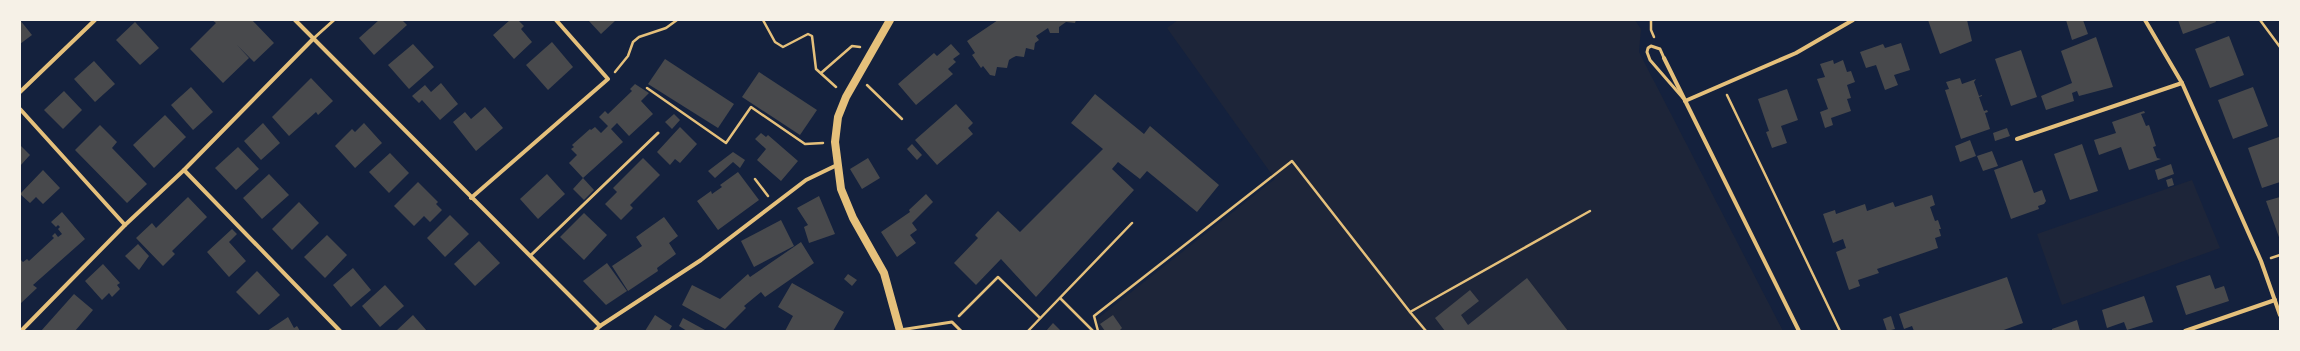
<svg xmlns="http://www.w3.org/2000/svg" width="2300" height="351" font-family="Figtree,sans-serif">
<style>
.green{fill:#1d2539}
.building{fill:#48494c}
.lines{fill:none;stroke-linecap:round;stroke-linejoin:round}
.path{stroke:#e5c07b;stroke-width:2.5}
.service{stroke:#e5c07b;stroke-width:3}
.minor{stroke:#e5c07b;stroke-width:4}
.secondary{stroke:#e5c07b;stroke-width:8}
</style>
<rect width="100%" height="100%" fill="#14213d"/>
<g class="green">
<path d="M 1178,20 L 1635,20 L 1641,29 L 1639,52 L 1783,331 L 1099,331 L 1097,319 L 1275,179 L 1167,28 Z"/>
<path d="M 2192,180 L 2220,248 L 2062,305 L 2037,234 Z"/>
</g>
<g class="building">
<path d="M 20,20 L 32,35 L 20,44 Z"/>
<path d="M 212,20 L 252,20 L 274,43 L 254,62 L 237,45 L 249,58 L 223,83 L 190,49 L 216,23 Z"/>
<path d="M 379,20 L 402,20 L 407,25 L 374,55 L 359,38 Z"/>
<path d="M 510,20 L 518,20 L 524,26 L 521,29 L 532,42 L 514,59 L 493,35 Z"/>
<path d="M 588,20 L 616,20 L 601,34 Z"/>
<path d="M 998,20 L 1076,20 L 1075,23 L 1066,22 L 1059,27 L 1059,33 L 1050,33 L 1048,28 L 1036,36 L 1039,40 L 1035,43 L 1034,50 L 1026,48 L 1024,57 L 1016,56 L 1012,58 L 1009,60 L 1007,68 L 997,67 L 995,76 L 990,75 L 983,66 L 981,68 L 972,55 L 975,53 L 967,41 Z"/>
<path d="M 1928,20 L 1967,20 L 1972,41 L 1940,54 Z"/>
<path d="M 2066,20 L 2083,20 L 2088,34 L 2072,40 Z"/>
<path d="M 2178,20 L 2215,20 L 2216,22 L 2183,34 Z"/>
<path d="M 135,22 L 159,48 L 140,65 L 116,40 Z"/>
<path d="M 2229,36 L 2244,75 L 2210,88 L 2195,49 Z"/>
<path d="M 2096,37 L 2113,87 L 2079,96 L 2077,91 L 2072,93 L 2074,101 L 2046,110 L 2041,96 L 2072,83 L 2061,51 Z"/>
<path d="M 552,42 L 573,67 L 548,90 L 526,65 Z"/>
<path d="M 1901,43 L 1910,70 L 1894,75 L 1898,85 L 1885,90 L 1876,65 L 1866,68 L 1860,52 L 1883,44 L 1885,48 Z"/>
<path d="M 413,44 L 434,67 L 409,89 L 388,65 Z"/>
<path d="M 951,44 L 960,54 L 953,59 L 956,62 L 948,69 L 953,74 L 916,105 L 898,84 L 934,53 L 937,56 Z"/>
<path d="M 2021,50 L 2037,97 L 2011,106 L 1995,59 Z"/>
<path d="M 665,59 L 734,104 L 718,128 L 648,84 Z"/>
<path d="M 1833,60 L 1834,64 L 1843,60 L 1847,72 L 1851,71 L 1855,82 L 1847,85 L 1851,98 L 1847,99 L 1851,111 L 1831,118 L 1833,125 L 1825,128 L 1820,112 L 1828,109 L 1817,79 L 1825,77 L 1820,64 Z"/>
<path d="M 94,61 L 115,84 L 95,102 L 74,79 Z"/>
<path d="M 759,72 L 817,110 L 800,135 L 742,97 Z"/>
<path d="M 311,78 L 333,101 L 318,115 L 316,112 L 289,136 L 272,117 Z"/>
<path d="M 1960,78 L 1962,84 L 1976,79 L 1974,82 L 1979,96 L 1982,95 L 1982,96 L 1979,97 L 1984,111 L 1987,110 L 1988,112 L 1985,113 L 1990,129 L 1961,139 L 1945,90 L 1949,89 L 1946,82 Z"/>
<path d="M 441,83 L 458,104 L 440,120 L 422,100 L 419,103 L 412,96 L 425,85 L 431,92 Z"/>
<path d="M 635,84 L 649,93 L 641,101 L 653,114 L 629,136 L 617,123 L 611,129 L 623,142 L 583,178 L 569,163 L 577,155 L 571,149 L 574,147 L 572,145 L 590,129 L 591,130 L 595,127 L 601,133 L 608,126 L 599,117 L 605,111 L 608,114 L 632,91 L 630,89 Z"/>
<path d="M 191,87 L 213,112 L 193,130 L 171,105 Z"/>
<path d="M 2253,87 L 2268,126 L 2233,139 L 2218,100 Z"/>
<path d="M 1787,89 L 1798,120 L 1781,126 L 1787,143 L 1772,148 L 1766,132 L 1769,131 L 1758,99 Z"/>
<path d="M 64,91 L 82,110 L 63,129 L 44,110 Z"/>
<path d="M 1095,94 L 1144,134 L 1150,126 L 1219,185 L 1197,212 L 1147,171 L 1140,179 L 1118,162 L 1112,169 L 1134,190 L 1036,297 L 1001,259 L 976,285 L 954,263 L 978,238 L 975,235 L 998,211 L 1020,232 L 1103,149 L 1071,123 Z"/>
<path d="M 956,104 L 973,123 L 968,128 L 973,134 L 937,165 L 915,140 Z"/>
<path d="M 485,107 L 503,128 L 476,151 L 453,122 L 465,112 L 471,119 Z"/>
<path d="M 2144,111 L 2145,113 L 2141,114 L 2146,126 L 2149,125 L 2156,146 L 2153,147 L 2157,158 L 2161,159 L 2129,170 L 2121,147 L 2099,155 L 2094,140 L 2116,133 L 2112,122 Z"/>
<path d="M 674,114 L 680,120 L 672,129 L 665,122 Z"/>
<path d="M 165,115 L 186,137 L 154,168 L 133,145 Z"/>
<path d="M 263,123 L 280,143 L 261,160 L 244,141 Z"/>
<path d="M 364,123 L 382,143 L 355,168 L 335,146 L 352,129 L 355,132 Z"/>
<path d="M 100,125 L 117,142 L 112,148 L 147,184 L 127,203 L 75,150 Z"/>
<path d="M 680,127 L 697,144 L 680,163 L 675,159 L 670,165 L 657,152 Z"/>
<path d="M 2007,128 L 2010,136 L 1995,141 L 1993,133 Z"/>
<path d="M 761,133 L 766,137 L 768,135 L 798,161 L 781,181 L 757,160 L 766,149 L 755,139 Z"/>
<path d="M 2279,137 L 2280,182 L 2262,188 L 2248,148 Z"/>
<path d="M 1970,140 L 1976,156 L 1960,162 L 1955,146 Z"/>
<path d="M 912,144 L 922,155 L 917,160 L 907,149 Z"/>
<path d="M 2082,144 L 2098,191 L 2070,200 L 2054,154 Z"/>
<path d="M 20,145 L 30,155 L 20,166 Z"/>
<path d="M 238,147 L 259,169 L 236,190 L 215,168 Z"/>
<path d="M 1992,151 L 1998,166 L 1983,171 L 1977,156 Z"/>
<path d="M 733,152 L 745,160 L 740,168 L 733,162 L 715,178 L 708,171 Z"/>
<path d="M 390,153 L 409,173 L 389,193 L 369,172 Z"/>
<path d="M 643,158 L 660,175 L 630,205 L 633,208 L 621,220 L 605,204 L 617,192 L 613,188 Z"/>
<path d="M 868,158 L 880,178 L 862,189 L 850,169 Z"/>
<path d="M 2022,160 L 2034,193 L 2042,190 L 2046,201 L 2044,204 L 2038,206 L 2039,209 L 2011,219 L 1994,170 Z"/>
<path d="M 2171,164 L 2174,174 L 2158,180 L 2155,170 Z"/>
<path d="M 43,170 L 60,188 L 43,204 L 36,197 L 30,203 L 20,194 Z"/>
<path d="M 738,172 L 759,200 L 718,230 L 697,201 L 711,191 L 712,194 L 722,187 L 720,185 Z"/>
<path d="M 269,174 L 289,195 L 262,219 L 243,198 Z"/>
<path d="M 547,174 L 565,194 L 538,219 L 520,199 Z"/>
<path d="M 583,178 L 594,190 L 584,200 L 573,189 Z"/>
<path d="M 2172,178 L 2174,185 L 2168,187 L 2166,180 Z"/>
<path d="M 418,182 L 438,202 L 436,204 L 442,210 L 430,222 L 424,216 L 414,226 L 394,206 Z"/>
<path d="M 926,194 L 933,202 L 912,223 L 917,230 L 910,235 L 916,243 L 897,257 L 881,232 L 910,212 L 909,210 Z"/>
<path d="M 1932,195 L 1935,205 L 1930,207 L 1935,221 L 1938,220 L 1941,229 L 1939,229 L 1941,236 L 1935,238 L 1938,248 L 1877,269 L 1879,273 L 1858,280 L 1860,286 L 1849,290 L 1836,252 L 1846,248 L 1843,239 L 1833,243 L 1823,214 L 1835,210 L 1836,214 L 1865,204 L 1867,211 L 1893,202 L 1895,207 Z"/>
<path d="M 819,196 L 835,234 L 809,243 L 804,227 L 808,225 L 797,208 Z"/>
<path d="M 188,197 L 207,217 L 172,251 L 175,254 L 163,266 L 136,238 L 152,223 L 156,228 Z"/>
<path d="M 2280,197 L 2280,240 L 2266,201 Z"/>
<path d="M 299,202 L 319,223 L 292,250 L 272,229 Z"/>
<path d="M 62,212 L 85,239 L 33,285 L 37,288 L 20,304 L 20,259 L 23,262 L 27,259 L 29,261 L 54,238 L 52,236 L 55,233 L 58,237 L 62,234 L 58,229 L 60,227 L 58,225 L 56,227 L 51,222 Z"/>
<path d="M 584,213 L 607,235 L 584,260 L 560,237 Z"/>
<path d="M 450,215 L 469,234 L 445,257 L 427,238 Z"/>
<path d="M 664,217 L 678,236 L 669,243 L 676,254 L 657,268 L 658,271 L 628,291 L 612,266 L 642,246 L 636,237 Z"/>
<path d="M 781,220 L 794,246 L 754,267 L 741,241 Z"/>
<path d="M 232,229 L 237,234 L 229,242 L 246,261 L 229,277 L 207,252 Z"/>
<path d="M 327,235 L 347,255 L 325,278 L 304,257 Z"/>
<path d="M 479,241 L 500,263 L 475,286 L 454,264 Z"/>
<path d="M 801,242 L 814,263 L 765,297 L 761,292 L 744,306 L 746,308 L 725,329 L 682,305 L 692,285 L 720,299 L 748,274 L 750,277 Z"/>
<path d="M 138,244 L 149,256 L 139,270 L 125,256 Z"/>
<path d="M 607,263 L 627,291 L 606,305 L 583,281 Z"/>
<path d="M 103,264 L 120,283 L 117,285 L 120,289 L 112,297 L 109,293 L 102,300 L 85,281 Z"/>
<path d="M 353,268 L 371,290 L 351,307 L 333,285 Z"/>
<path d="M 257,271 L 280,295 L 259,315 L 236,292 Z"/>
<path d="M 848,274 L 857,280 L 852,286 L 844,279 Z"/>
<path d="M 2210,275 L 2215,289 L 2224,286 L 2229,301 L 2186,315 L 2176,286 Z"/>
<path d="M 2007,277 L 2023,323 L 2001,331 L 1914,331 L 1912,326 L 1904,329 L 1899,314 Z"/>
<path d="M 1527,278 L 1568,331 L 1445,331 L 1435,318 L 1470,290 L 1479,301 L 1461,315 L 1468,325 Z"/>
<path d="M 792,283 L 844,312 L 833,331 L 785,331 L 793,316 L 778,307 Z"/>
<path d="M 385,285 L 404,306 L 380,327 L 362,306 Z"/>
<path d="M 74,294 L 93,310 L 75,331 L 41,331 Z"/>
<path d="M 2144,296 L 2153,322 L 2127,330 L 2124,322 L 2107,328 L 2102,310 Z"/>
<path d="M 413,315 L 427,331 L 396,331 Z"/>
<path d="M 655,315 L 672,326 L 669,331 L 645,331 Z"/>
<path d="M 1113,315 L 1122,328 L 1119,331 L 1105,331 L 1100,324 Z"/>
<path d="M 1891,316 L 1895,329 L 1887,331 L 1883,319 Z"/>
<path d="M 288,317 L 294,328 L 297,326 L 300,331 L 267,331 Z"/>
<path d="M 683,318 L 705,330 L 704,331 L 687,331 L 679,326 Z"/>
<path d="M 2077,320 L 2080,331 L 2052,331 L 2052,329 Z"/>
<path d="M 1053,323 L 1061,331 L 1046,331 Z"/>
</g>
<g class="lines">
<g class="path">
<path d="M 763,20 L 775,42 L 783,47 L 808,34 L 812,36 L 816,69 L 836,87"/>
<path d="M 1651,20 L 1651,30 L 1654,37"/>
<path d="M 2260,20 L 2280,47"/>
<path d="M 615,72 L 628,56 L 633,42 L 639,37 L 666,28 L 677,20"/>
<path d="M 821,73 L 852,46 L 860,47"/>
<path d="M 867,85 L 902,119"/>
<path d="M 647,88 L 726,143 L 751,107 L 805,144 L 823,143"/>
<path d="M 1727,95 L 1840,331"/>
<path d="M 755,179 L 768,196"/>
<path d="M 2271,258 L 2280,255"/>
<path d="M 1060,298 L 1093,331"/>
<path d="M 1410,312 L 1426,331"/>
<path d="M 959,316 L 998,277 L 1040,318"/>
<path d="M 1028,331 L 1132,223"/>
<path d="M 1098,331 L 1094,316 L 1292,161 L 1410,312 L 1590,211"/>
</g>
<g class="service">
<path d="M 314,38 L 334,20"/>
<path d="M 1664,58 L 1660,49 L 1651,46 L 1648,48 L 1647,52 L 1650,60 L 1683,98"/>
<path d="M 531,255 L 658,133"/>
<path d="M 900,330 L 952,322 L 961,331"/>
</g>
<g class="minor">
<path d="M 295,20 L 600,326"/>
<path d="M 2145,20 L 2182,83 L 2261,261 L 2280,315"/>
<path d="M 1664,58 L 1799,331"/>
<path d="M 20,92 L 95,20"/>
<path d="M 1685,101 L 1796,53 L 1853,20"/>
<path d="M 20,109 L 125,225"/>
<path d="M 2017,139 L 2182,83"/>
<path d="M 184,170 L 340,331"/>
<path d="M 471,198 L 608,79 L 556,20"/>
<path d="M 21,331 L 125,225 L 184,170 L 314,38"/>
<path d="M 595,331 L 600,326 L 701,260 L 806,180 L 837,165"/>
<path d="M 2185,331 L 2275,300"/>
</g>
<path class="secondary" d="M 890,20 L 846,97 L 838,117 L 835,142 L 841,189 L 853,218 L 884,273 L 900,331"/>
</g>
<rect width="2300" height="351" fill="none" stroke="#f6f1e7" stroke-width="42"/>
</svg>
